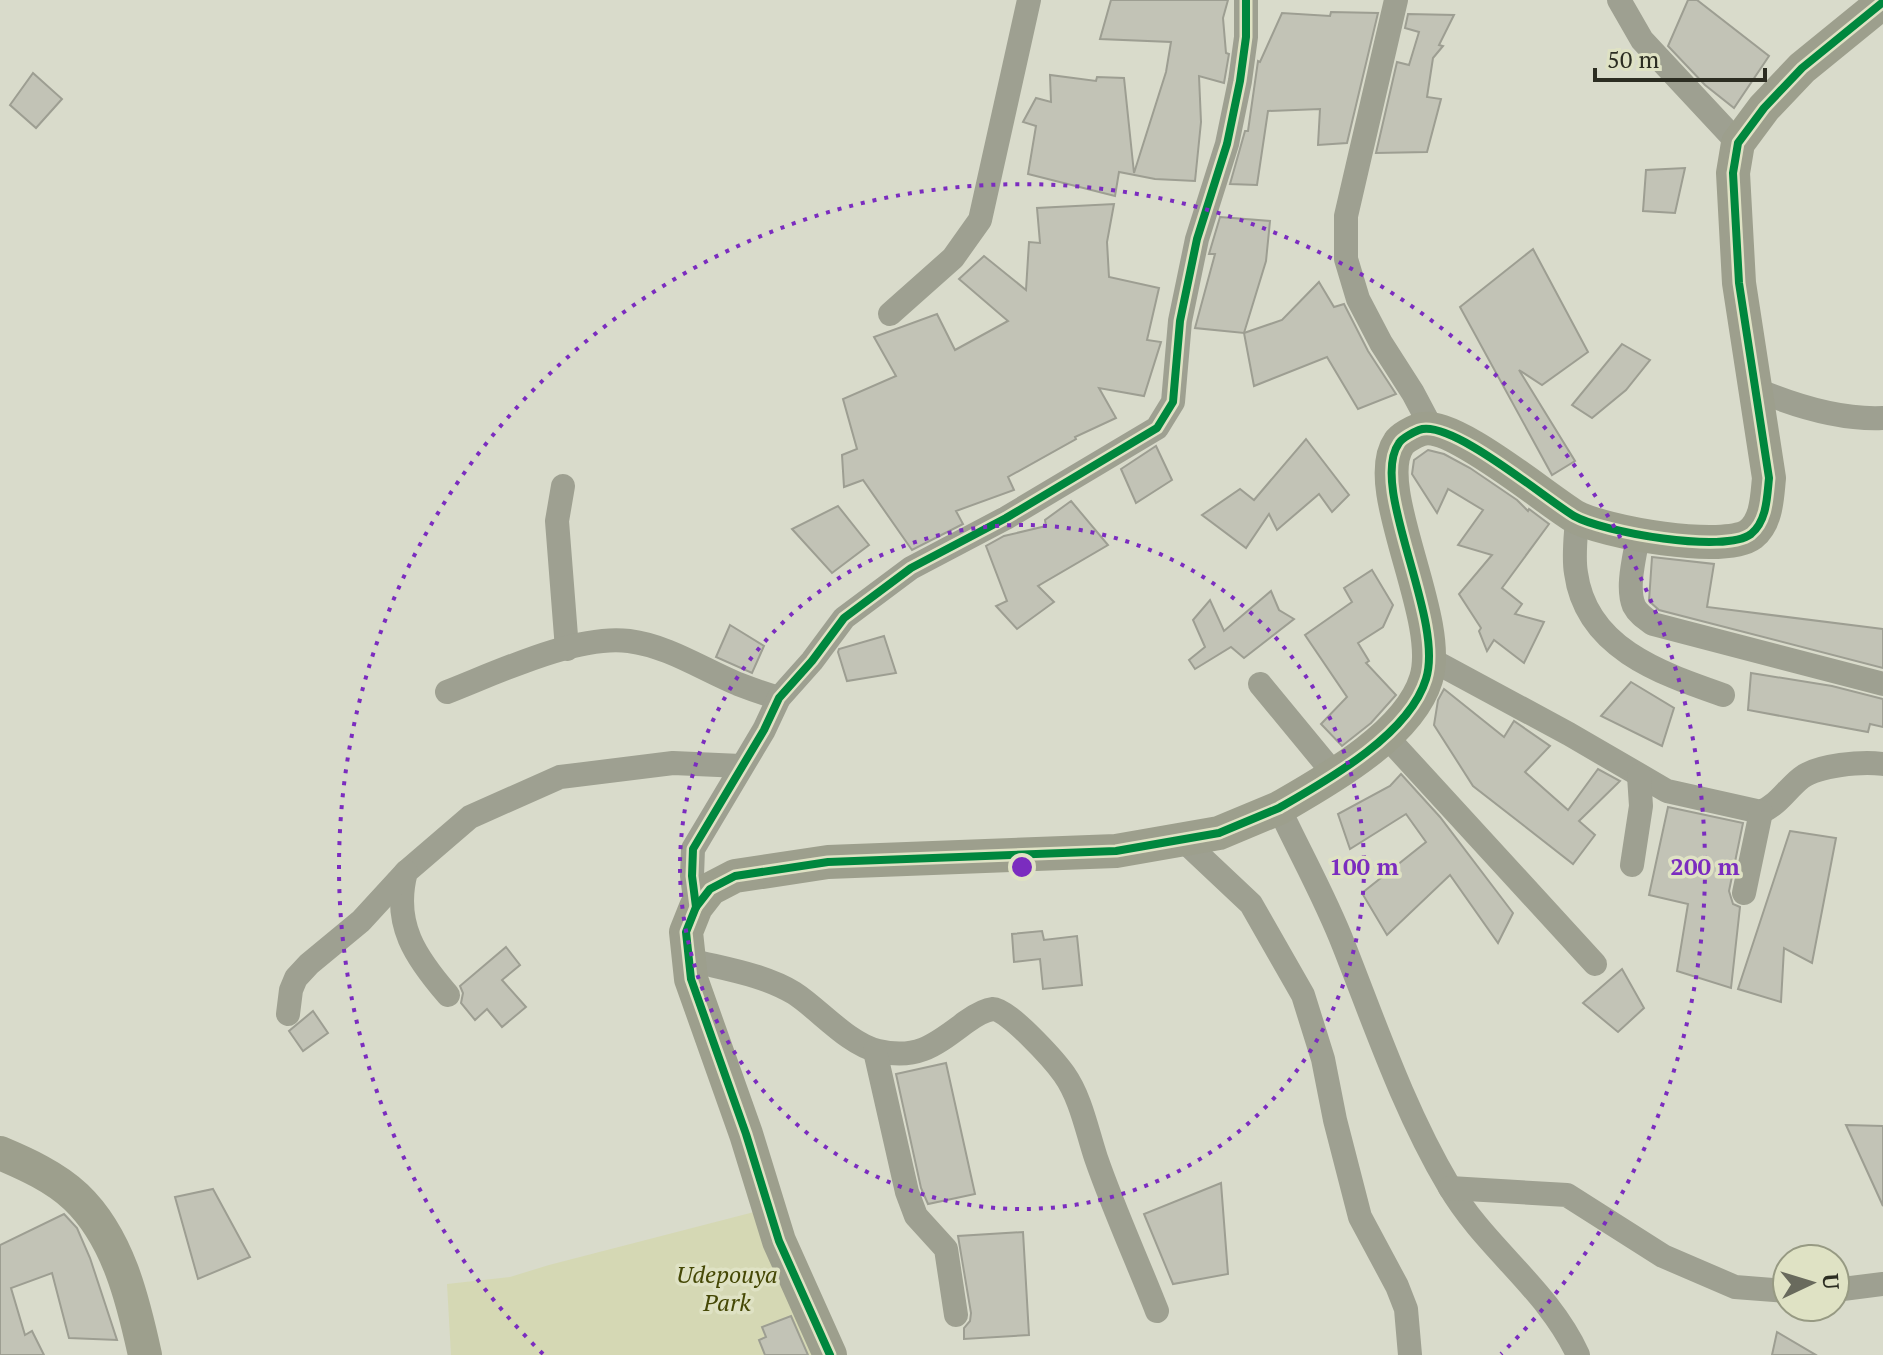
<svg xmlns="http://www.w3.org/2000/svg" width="1883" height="1355" font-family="'PT Serif',serif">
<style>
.green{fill:#d5d8b4}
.building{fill:#c2c3b6;stroke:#9d9e92;stroke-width:2}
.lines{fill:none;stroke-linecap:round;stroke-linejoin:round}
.street{stroke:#9ea091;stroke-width:24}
.secondary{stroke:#9d9f8d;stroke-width:34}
.cycleway-casing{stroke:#dfe2c4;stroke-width:13}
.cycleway{stroke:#00873e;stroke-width:8}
.ring{fill:none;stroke:#7b2cbf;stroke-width:4;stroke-dasharray:4 8}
.labels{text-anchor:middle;stroke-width:7;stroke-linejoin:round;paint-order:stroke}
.park-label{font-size:24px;font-style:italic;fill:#454805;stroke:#dfe2c4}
.centre{fill:#7b2cbf;stroke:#dfe2c4;stroke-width:4}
.ring-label{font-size:24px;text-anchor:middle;font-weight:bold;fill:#7b2cbf;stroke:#dfe2c4;stroke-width:7;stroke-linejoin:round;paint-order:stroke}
</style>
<rect width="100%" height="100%" fill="#d9dbcb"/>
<path class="green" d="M 758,1211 L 836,1355 L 451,1355 L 447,1284 L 510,1277 L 549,1265 Z"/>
<g class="building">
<path d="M 1111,0 L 1228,0 L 1223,18 L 1226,53 L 1229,54 L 1224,83 L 1199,76 L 1201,122 L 1195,181 L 1155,179 L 1119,172 L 1115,196 L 1028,174 L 1036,126 L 1023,122 L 1036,98 L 1051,102 L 1050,75 L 1096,81 L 1097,77 L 1124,78 L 1134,173 L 1166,72 L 1171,42 L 1100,39 Z"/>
<path d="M 1688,0 L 1697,0 L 1769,56 L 1734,108 L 1705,85 L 1668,46 Z"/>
<path d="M 1331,12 L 1378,13 L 1347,143 L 1318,145 L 1320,109 L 1268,111 L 1257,185 L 1230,184 L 1245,131 L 1248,131 L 1258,61 L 1260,62 L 1282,13 L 1330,16 Z"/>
<path d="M 1408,14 L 1454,15 L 1439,45 L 1443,46 L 1433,58 L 1427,97 L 1441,99 L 1427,152 L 1376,153 L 1397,62 L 1409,65 L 1419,32 L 1405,28 Z"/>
<path d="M 33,73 L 62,99 L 36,128 L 10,105 Z"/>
<path d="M 1685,168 L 1675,213 L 1643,211 L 1646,170 Z"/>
<path d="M 1114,204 L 1107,242 L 1109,277 L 1159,288 L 1147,340 L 1161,342 L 1144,396 L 1099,388 L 1116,418 L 1075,437 L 1076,439 L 1008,477 L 1014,490 L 956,511 L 963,524 L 912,550 L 863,480 L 844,487 L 842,455 L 857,449 L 843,399 L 896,376 L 874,337 L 937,314 L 955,350 L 1008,321 L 959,279 L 984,256 L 1026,290 L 1029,242 L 1040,243 L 1037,208 Z"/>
<path d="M 1220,217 L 1270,221 L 1266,261 L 1244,333 L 1195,328 L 1215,254 L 1209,254 Z"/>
<path d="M 1533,249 L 1588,352 L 1542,385 L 1519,370 L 1575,461 L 1552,475 L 1460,307 Z"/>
<path d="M 1319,282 L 1334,307 L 1344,304 L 1368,351 L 1396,394 L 1358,409 L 1327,357 L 1254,386 L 1244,333 L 1282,320 Z"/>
<path d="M 1622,344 L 1650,360 L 1626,390 L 1592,418 L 1572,405 Z"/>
<path d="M 1306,439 L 1349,495 L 1332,512 L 1319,494 L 1277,530 L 1269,514 L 1246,548 L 1202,515 L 1240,489 L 1254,500 Z"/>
<path d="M 1156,446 L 1172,480 L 1136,503 L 1121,469 Z"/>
<path d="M 1428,450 L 1444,454 L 1470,468 L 1517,500 L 1528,511 L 1529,509 L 1549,524 L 1502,588 L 1522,604 L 1515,614 L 1544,622 L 1524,663 L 1494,640 L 1487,651 L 1479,631 L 1481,628 L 1459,594 L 1492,555 L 1458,545 L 1483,510 L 1448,489 L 1437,513 L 1412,474 L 1414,460 Z"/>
<path d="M 1071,501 L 1108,545 L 1038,586 L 1054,602 L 1017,629 L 996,606 L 1007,601 L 986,546 L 1004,536 L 1046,526 L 1045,520 Z"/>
<path d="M 838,506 L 869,545 L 832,573 L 792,529 Z"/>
<path d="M 1652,557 L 1714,564 L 1707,607 L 1883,629 L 1883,668 L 1659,610 L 1649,601 Z"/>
<path d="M 1372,570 L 1393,605 L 1383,627 L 1358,643 L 1369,661 L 1366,663 L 1396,695 L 1371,723 L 1342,746 L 1321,724 L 1347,697 L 1305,635 L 1352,602 L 1344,588 Z"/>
<path d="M 1271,591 L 1279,610 L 1294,619 L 1244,658 L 1231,647 L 1195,669 L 1189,660 L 1205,647 L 1193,620 L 1210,600 L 1224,631 Z"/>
<path d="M 730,625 L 764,646 L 752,673 L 716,657 Z"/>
<path d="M 884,636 L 896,673 L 847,681 L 838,652 L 839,649 Z"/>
<path d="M 1751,673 L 1832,686 L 1883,699 L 1883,727 L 1870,724 L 1868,732 L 1748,710 Z"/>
<path d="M 1631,682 L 1674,708 L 1662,746 L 1601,716 Z"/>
<path d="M 1444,689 L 1504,737 L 1514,721 L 1550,746 L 1525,772 L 1568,810 L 1598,769 L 1620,781 L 1579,821 L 1595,835 L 1573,864 L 1473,786 L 1434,725 L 1438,700 Z"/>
<path d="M 1401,774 L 1440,817 L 1513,913 L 1498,943 L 1450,875 L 1387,935 L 1362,893 L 1426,842 L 1406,814 L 1350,849 L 1338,814 L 1390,786 Z"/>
<path d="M 1668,807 L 1743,823 L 1729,891 L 1733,904 L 1740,907 L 1731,988 L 1677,971 L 1688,904 L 1649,895 Z"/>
<path d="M 1790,831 L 1836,838 L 1812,963 L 1784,948 L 1781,1002 L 1738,989 Z"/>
<path d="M 1042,931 L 1044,940 L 1077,936 L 1082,985 L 1043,989 L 1040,959 L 1014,962 L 1012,934 Z"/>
<path d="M 506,947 L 520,965 L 502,980 L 526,1007 L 502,1027 L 487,1009 L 475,1020 L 461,1003 L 463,993 L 460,986 Z"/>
<path d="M 1622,969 L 1644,1008 L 1618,1032 L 1583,1003 Z"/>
<path d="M 313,1011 L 328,1033 L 303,1051 L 289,1031 Z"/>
<path d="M 946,1063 L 975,1194 L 928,1204 L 921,1188 L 896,1074 Z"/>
<path d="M 1846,1125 L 1883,1126 L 1883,1206 Z"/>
<path d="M 1221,1183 L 1228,1274 L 1173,1284 L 1144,1214 Z"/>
<path d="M 213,1189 L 250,1257 L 198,1279 L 175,1197 Z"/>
<path d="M 64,1214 L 77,1228 L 90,1258 L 117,1340 L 69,1338 L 52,1273 L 11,1288 L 25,1335 L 32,1331 L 44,1355 L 0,1355 L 0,1245 Z"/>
<path d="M 1023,1232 L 1029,1335 L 964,1339 L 964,1328 L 970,1321 L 971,1313 L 958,1236 Z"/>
<path d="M 791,1316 L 808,1355 L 765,1355 L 759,1340 L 766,1337 L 762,1327 Z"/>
<path d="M 1777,1332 L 1816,1355 L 1772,1355 Z"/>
</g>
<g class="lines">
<g class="street">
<path d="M 1396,0 L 1346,216 L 1346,259 L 1358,299 L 1381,343 L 1413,393 L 1431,427"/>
<path d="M 1619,0 L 1642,40 L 1738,143"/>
<path d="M 890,314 L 953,258 L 980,220 L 1029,0"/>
<path d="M 1755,389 C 1795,406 1839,420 1883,418"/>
<path d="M 563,486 L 557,521 L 567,649"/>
<path d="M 1577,518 C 1576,536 1573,556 1576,573 C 1586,648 1660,673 1723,695"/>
<path d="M 1638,536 C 1635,556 1626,587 1634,606 C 1638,614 1646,619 1653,624 L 1883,684"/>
<path d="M 1430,659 L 1569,734 L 1667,791 L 1761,812 C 1779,804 1786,790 1801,778 C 1817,765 1863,761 1883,764"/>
<path d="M 1260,684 L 1335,775"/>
<path d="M 447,692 C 496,673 577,634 629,641 C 668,646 702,669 738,684 C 751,689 765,694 779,698"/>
<path d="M 1385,735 L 1595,964"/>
<path d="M 1279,808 C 1300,853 1326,899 1344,946 C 1376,1027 1404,1110 1449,1186 C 1485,1248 1548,1289 1578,1355"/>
<path d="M 1183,840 L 1251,904 L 1303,995 L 1323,1059 L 1335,1120 L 1360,1217 L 1397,1286 L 1406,1309 L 1410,1355"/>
<path d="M 1632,865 L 1641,806 L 1639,776"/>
<path d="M 1744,893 L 1761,812"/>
<path d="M 696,907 L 692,876 L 693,849 L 764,730 L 779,698 L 812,661 L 844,618 L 911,568 L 1006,518 L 1157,428 L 1173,402 L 1180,321 L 1197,239 L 1227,144 L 1240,81 L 1246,37 L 1246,0"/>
<path d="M 690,960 C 725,969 762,974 794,993 C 819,1009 848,1044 878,1051 C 918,1060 935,1045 966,1022 C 973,1017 983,1010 993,1009 C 1008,1009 1054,1060 1064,1074 C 1081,1098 1087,1131 1096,1158 C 1114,1210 1137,1260 1157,1311"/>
<path d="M 448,995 C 416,958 392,924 406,872 L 470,817 L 560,777 L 673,763 L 741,766"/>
<path d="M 288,1014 L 291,990 L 296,978 L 309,964 L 361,921 L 406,872"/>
<path d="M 875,1051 L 907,1192 L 916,1216 L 946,1249 L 956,1315"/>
<path d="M 1450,1188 L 1567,1195 L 1663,1256 L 1735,1287 L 1787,1291"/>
<path d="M 1835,1290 L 1883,1284"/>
</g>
<g class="secondary">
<path d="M 0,1153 C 26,1164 55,1177 76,1197 C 118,1237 133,1300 145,1355"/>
<path d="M 830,1355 L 779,1241 L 746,1134 L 691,979 L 686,932 L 696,907 L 710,889 L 735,876 L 828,862 L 1116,851 L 1219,833 L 1279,808 C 1326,781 1409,735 1426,679 C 1445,618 1368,487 1399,443 C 1402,438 1414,432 1419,430 C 1450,418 1544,498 1574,516 C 1602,532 1725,554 1751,534 C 1767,521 1767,497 1769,478 L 1739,283 L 1733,173 L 1738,143 L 1764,108 L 1802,68 L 1883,2"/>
</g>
<defs>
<g id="cycleway">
<path d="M 696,907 L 692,876 L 693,849 L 764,730 L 779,698 L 812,661 L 844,618 L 911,568 L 1006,518 L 1157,428 L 1173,402 L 1180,321 L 1197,239 L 1227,144 L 1240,81 L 1246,37 L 1246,0"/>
<path d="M 830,1355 L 779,1241 L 746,1134 L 691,979 L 686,932 L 696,907 L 710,889 L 735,876 L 828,862 L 1116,851 L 1219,833 L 1279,808 C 1326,781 1409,735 1426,679 C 1445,618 1368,487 1399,443 C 1402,438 1414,432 1419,430 C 1450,418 1544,498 1574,516 C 1602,532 1725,554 1751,534 C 1767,521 1767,497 1769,478 L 1739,283 L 1733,173 L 1738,143 L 1764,108 L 1802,68 L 1883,2"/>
</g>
</defs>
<use href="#cycleway" class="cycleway-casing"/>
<use href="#cycleway" class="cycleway"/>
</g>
<g class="ring">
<circle cx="1022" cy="867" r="342"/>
<path d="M543 1354A683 683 0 1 1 1501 1354"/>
</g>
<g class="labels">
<g class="park-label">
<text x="727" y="1283">Udepouya<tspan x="727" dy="28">Park</tspan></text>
</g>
</g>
<circle cx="1022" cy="867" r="12" class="centre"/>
<g class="ring-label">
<text x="1364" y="875">100 m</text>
<text x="1705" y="875">200 m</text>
</g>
<g transform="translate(1811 1283) rotate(86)"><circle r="38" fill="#dfe2c4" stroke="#979a83" stroke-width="2"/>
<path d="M0-6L14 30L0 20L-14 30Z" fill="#696a5d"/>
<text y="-12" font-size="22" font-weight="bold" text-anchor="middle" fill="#2c2d22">U</text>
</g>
<path d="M1595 68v12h170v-12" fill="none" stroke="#2c2d22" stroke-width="4"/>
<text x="1607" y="68" font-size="24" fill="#2c2d22" stroke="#dfe2c4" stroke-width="6" paint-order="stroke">50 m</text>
</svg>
